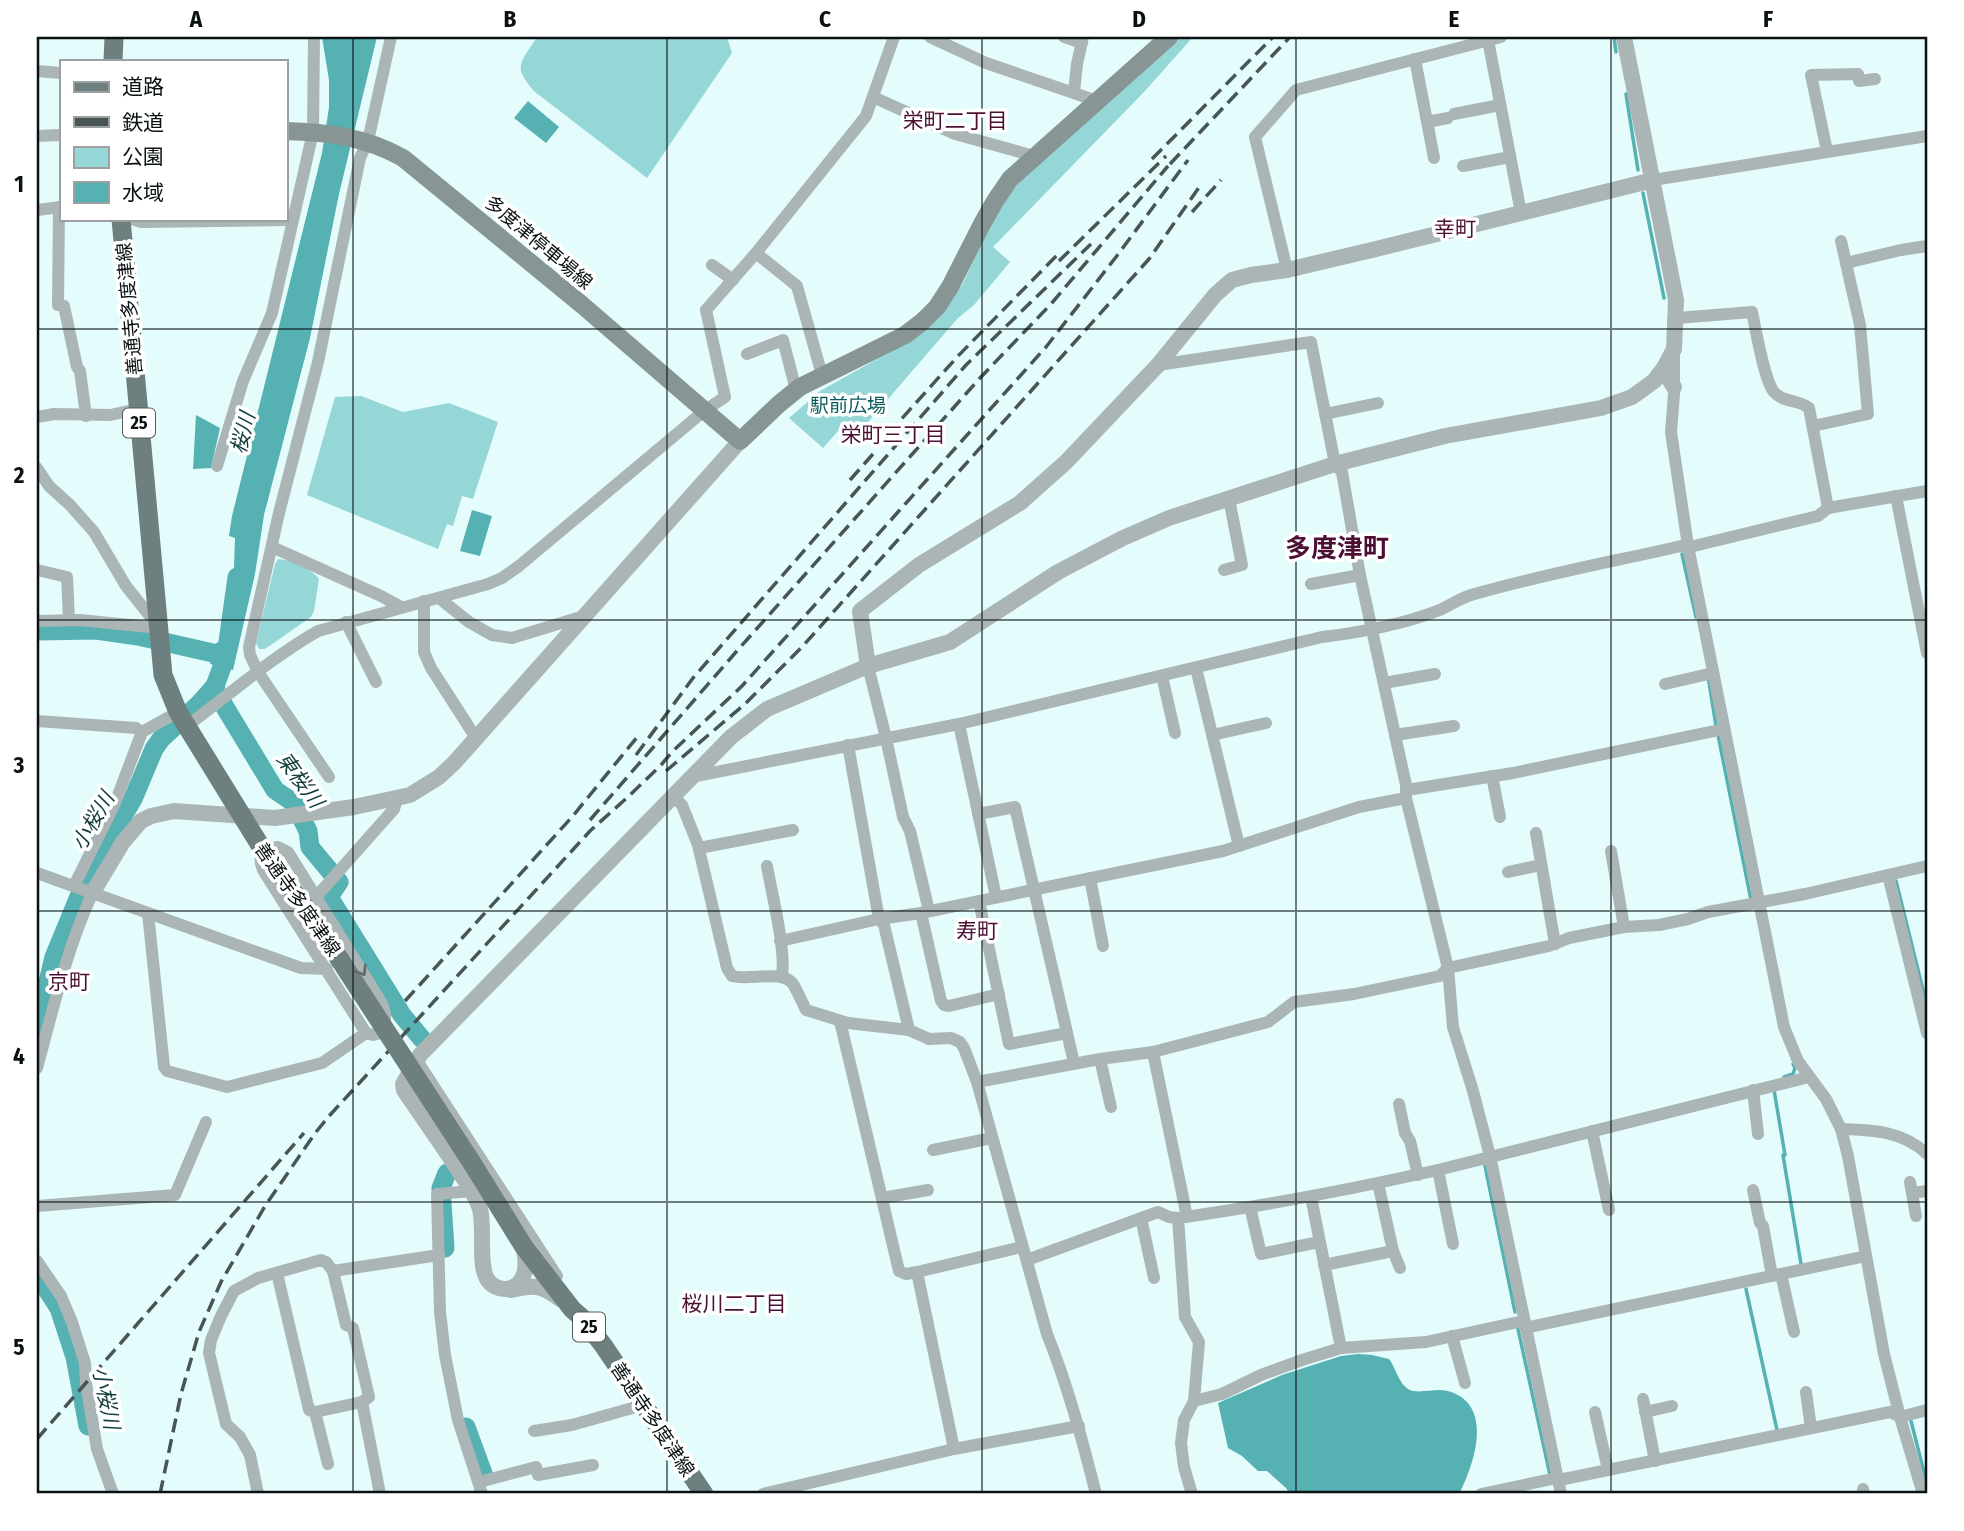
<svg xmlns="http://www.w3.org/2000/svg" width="1964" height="1531" font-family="'Fira Sans Condensed','Noto Sans JP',sans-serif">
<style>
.green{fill:#95d6d7}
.water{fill:#56b1b3}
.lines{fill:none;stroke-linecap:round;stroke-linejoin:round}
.stream{stroke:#56b1b3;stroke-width:3.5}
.river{stroke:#56b1b3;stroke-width:19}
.minor{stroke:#acb5b5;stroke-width:12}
.tertiary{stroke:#acb5b5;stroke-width:16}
.secondary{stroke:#879595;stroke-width:18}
.primary{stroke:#6d7f7f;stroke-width:19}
.rail{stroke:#495455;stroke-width:3.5;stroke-dasharray:14 7;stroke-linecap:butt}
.primary-bridge{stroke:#6d7f7f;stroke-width:19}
.oneway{stroke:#636b6c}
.grid{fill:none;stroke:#0a1112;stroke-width:2;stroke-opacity:0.55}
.labels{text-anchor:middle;stroke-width:7;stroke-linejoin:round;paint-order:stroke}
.shield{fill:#fff;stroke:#545859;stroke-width:2}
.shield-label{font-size:18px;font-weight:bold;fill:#0a1112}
.street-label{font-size:19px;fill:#0a1112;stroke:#fff}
.park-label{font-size:19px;fill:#085a5c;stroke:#fff}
.neighbourhood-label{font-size:21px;fill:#4c1035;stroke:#fff}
.water-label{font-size:21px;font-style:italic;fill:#123d3e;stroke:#fff}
.district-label{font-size:26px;font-weight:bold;fill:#4c1035;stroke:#fff}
.neatline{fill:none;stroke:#0a1112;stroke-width:2.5}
.grid-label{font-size:23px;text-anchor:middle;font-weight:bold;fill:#0a1112}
</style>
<rect width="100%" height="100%" fill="#e5fcfc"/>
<g class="green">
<path d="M 537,37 L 727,37 L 732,53 L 647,178 L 535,92 C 512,66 520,64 537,37 Z"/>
<path d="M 1180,37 L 1193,37 L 1144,92 L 993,247 L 1010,262 L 974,305 L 958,318 L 932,348 L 852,441 L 839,430 L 823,448 L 789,418 L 820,391 L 886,354 L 930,324 L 962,285 L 994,217 L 1006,198 L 1029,171 Z"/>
<path d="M 361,396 L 403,412 L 449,403 L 498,422 L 473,499 L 462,496 L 453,526 L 447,524 L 438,549 L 307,495 L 335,397 Z"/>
<path d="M 278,559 C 291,560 311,568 319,579 L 314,611 L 311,617 L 265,649 L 259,649 L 256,643 L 275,564 Z"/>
</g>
<g class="water">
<path d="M 322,37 L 377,37 L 339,194 L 310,338 L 264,515 L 255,574 L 233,670 L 210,664 L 215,644 L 223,639 L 232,626 L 235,538 L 229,536 L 232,516 L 322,153 L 329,107 L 329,80 Z"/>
<path d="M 528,101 L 559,127 L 546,143 L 514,118 Z"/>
<path d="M 196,415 L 220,428 L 211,468 L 193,469 Z"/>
<path d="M 472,510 L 492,516 L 480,556 L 460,551 Z"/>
<path d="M 1358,1354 L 1372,1355 L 1389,1359 C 1396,1368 1399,1385 1410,1390 C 1419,1394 1436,1388 1448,1391 C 1495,1404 1474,1465 1459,1494 L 1290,1494 L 1286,1488 L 1267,1471 L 1258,1471 L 1242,1456 L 1228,1448 L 1218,1403 L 1282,1375 L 1341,1356 Z"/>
</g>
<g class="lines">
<g class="stream">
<path d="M 1614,37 L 1616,52"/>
<path d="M 1626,94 L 1638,170"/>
<path d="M 1643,193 L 1664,298"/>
<path d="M 235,441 L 254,446"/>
<path d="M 1682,554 L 1696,617"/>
<path d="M 1708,676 L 1716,726"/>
<path d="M 1718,735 L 1751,900"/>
<path d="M 1896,881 L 1927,1006"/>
<path d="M 1784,1077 L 1793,1074 L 1795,1068 L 1793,1064"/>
<path d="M 1774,1090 L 1785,1155 L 1783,1155 L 1801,1264"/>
<path d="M 1485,1166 L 1515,1312"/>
<path d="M 1746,1289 L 1777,1430"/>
<path d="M 1518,1329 L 1550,1475"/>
<path d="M 1911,1421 L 1927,1484"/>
</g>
<g class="river">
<path d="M 37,631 L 96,630 L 138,636 L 226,656"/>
<path d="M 215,686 L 217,694 L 275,790 L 294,803 L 308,831 L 310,847 L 339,882 L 329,897 L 402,1015 L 422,1039"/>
<path d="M 37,1029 L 54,957 L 87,877 L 133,799 L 154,749 L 161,739 L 199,704 L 215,686 L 226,656 L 237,577"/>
<path d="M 445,1248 L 441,1188 L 447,1173"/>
<path d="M 37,1274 L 59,1308 L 75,1357 L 88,1426"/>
<path d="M 466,1427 L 484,1476"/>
</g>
<g class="minor">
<path d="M 930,37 L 986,63 L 1097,101"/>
<path d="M 1064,37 L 1082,43"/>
<path d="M 1488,40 L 1521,213"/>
<path d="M 1415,59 L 1434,158"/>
<path d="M 37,71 L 61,73"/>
<path d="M 1074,92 L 1077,64 L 1083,37"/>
<path d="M 873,97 L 955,134 L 1034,156"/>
<path d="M 1454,114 L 1500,105"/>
<path d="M 1427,122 L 1448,118"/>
<path d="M 37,136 L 61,135"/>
<path d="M 1827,151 L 1811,75 L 1858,74 L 1859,81 L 1875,79"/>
<path d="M 1463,166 L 1510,157"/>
<path d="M 1653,180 L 1927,136"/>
<path d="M 59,207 L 58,305 L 64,306 L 77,367 L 80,371 L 86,416"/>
<path d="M 37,210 L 61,207"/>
<path d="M 132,219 L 141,222 L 292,220"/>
<path d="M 756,253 L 797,286 L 822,375"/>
<path d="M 1846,263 L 1901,250 L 1927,246"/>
<path d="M 712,265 L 733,280"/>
<path d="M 1287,270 L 1255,137 L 1296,90 L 1501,37"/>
<path d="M 1677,318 L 1752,312 C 1756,330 1764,380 1774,392 C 1783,403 1799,399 1809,408 L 1828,508"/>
<path d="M 1674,349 L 1674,394 L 1671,432 L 1688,546 L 1784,1027 L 1798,1061 L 1826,1099 L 1841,1129 L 1848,1156 L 1884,1354 L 1900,1417 L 1923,1494"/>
<path d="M 747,354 L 783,340 L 796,390"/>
<path d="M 1158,365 L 1311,342 L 1335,464 L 1342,472 L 1360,575 L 1406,785 L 1406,798 L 1448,968 L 1453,1027 L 1473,1091 L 1490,1156 L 1561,1494"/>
<path d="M 1325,414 L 1378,403"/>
<path d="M 37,417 L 54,414 L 110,415 L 138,409"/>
<path d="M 1813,426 L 1868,414 L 1860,325 L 1841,241"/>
<path d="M 217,466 L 243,381 L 272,313 L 313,132 L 314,37"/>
<path d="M 37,468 L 49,486 L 70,505 L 94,532 L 126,586 L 157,625"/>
<path d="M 1896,496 L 1927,653"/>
<path d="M 272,547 L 381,596 L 401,607"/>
<path d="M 37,570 L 67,577 L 69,620"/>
<path d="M 1224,570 L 1242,565 L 1229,499"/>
<path d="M 1311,584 L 1360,575"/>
<path d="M 439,598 L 469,622 L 492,635 L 512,638 L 584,616"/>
<path d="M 424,601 L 424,652 L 431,668 L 476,738"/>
<path d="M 37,621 L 80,620 L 159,628"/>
<path d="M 346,622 L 376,682"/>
<path d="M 868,666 L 886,738 L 903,817 L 910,831 L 929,911"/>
<path d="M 1196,668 L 1239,846"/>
<path d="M 1162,676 L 1175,733"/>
<path d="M 1384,683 L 1435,674"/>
<path d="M 1665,684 L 1713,673"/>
<path d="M 37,721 L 136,728 L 142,732"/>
<path d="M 959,724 L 996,897"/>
<path d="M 187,726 C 230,694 271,658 318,631 L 488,584 L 502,578 L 519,566 L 704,411 L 725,397 L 706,310 L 756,253 L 866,116 L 894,37"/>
<path d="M 1212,735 L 1266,723"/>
<path d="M 1395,735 L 1454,726"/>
<path d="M 848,745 L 879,919 L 884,925 L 909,1030"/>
<path d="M 1492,776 L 1500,817"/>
<path d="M 329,777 L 258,672 L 250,655 L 249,647 L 279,513 L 318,362 L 360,158 L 368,141 L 391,37"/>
<path d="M 691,777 L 959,724 L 1322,637 C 1358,633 1409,623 1442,609 C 1452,604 1461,598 1471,595 C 1540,575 1611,562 1681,546 L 1694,546 L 1818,516 L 1828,508 L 1927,491"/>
<path d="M 1407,790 L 1513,773 L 1724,729"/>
<path d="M 673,796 L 682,805 L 698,845 L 727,968 L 732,976 C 750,981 782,969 793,984 C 798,992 802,1002 806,1010 L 848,1023 L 909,1030 L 929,1039 L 951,1038 L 960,1042 L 964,1048 L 977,1082 L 1047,1334 C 1068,1386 1082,1439 1096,1494"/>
<path d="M 978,814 L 1015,807 L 1074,1063"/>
<path d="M 1536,833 L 1555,944"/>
<path d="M 699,848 L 793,830"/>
<path d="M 1611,851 L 1624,927"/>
<path d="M 767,866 C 772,895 786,949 782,976"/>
<path d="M 1508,872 L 1541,865"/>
<path d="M 37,873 L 301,968 L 327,969"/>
<path d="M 1888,875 L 1927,1033"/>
<path d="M 1090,878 L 1103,946"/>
<path d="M 74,886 L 115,803 L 142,732 L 178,712"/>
<path d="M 316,897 L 394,809 L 397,799"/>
<path d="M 979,901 L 1009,1044 L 1067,1033"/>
<path d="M 148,913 L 164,1067 L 167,1071 L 227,1087 L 322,1063 L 366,1033 L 373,1035 L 380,1033 C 387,1022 387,1013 381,1002 L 288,852 L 278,847 L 263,850 C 259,857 260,863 263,870 L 366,1033"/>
<path d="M 921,913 L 941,1001 L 944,1005 L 949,1006 L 999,994"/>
<path d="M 780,941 L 879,919 L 921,913 L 1223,851 L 1359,807 L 1406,798"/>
<path d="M 840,1021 L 899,1271 L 906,1274 L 917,1272"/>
<path d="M 1153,1052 L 1187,1217"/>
<path d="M 416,1059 L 557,1276"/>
<path d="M 1100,1059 L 1111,1107"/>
<path d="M 37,1068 C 53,1009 67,948 93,892"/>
<path d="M 977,1082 L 1100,1059 L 1153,1052 L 1268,1022 L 1294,1002 L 1354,994 L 1440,976 L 1448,968 L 1549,946 L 1569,938 L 1624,927 L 1659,925 L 1688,919 L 1708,912 L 1805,894 L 1927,866"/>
<path d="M 1753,1090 L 1758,1134"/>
<path d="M 1399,1104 L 1405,1133 L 1410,1141 L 1418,1175"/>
<path d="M 1841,1129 C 1873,1130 1903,1131 1927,1154"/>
<path d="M 1592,1131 L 1609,1210"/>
<path d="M 933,1150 L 992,1138"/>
<path d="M 1438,1170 L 1453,1244"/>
<path d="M 1910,1182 L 1916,1216"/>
<path d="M 1378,1183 L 1393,1251 L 1400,1268"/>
<path d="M 1753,1190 L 1760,1223 L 1763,1226 L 1772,1276"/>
<path d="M 472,1191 L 437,1194 L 440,1312 L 445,1355 L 458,1420 L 482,1494"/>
<path d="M 1912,1193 L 1927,1191"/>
<path d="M 1311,1197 L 1341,1348"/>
<path d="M 882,1198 L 928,1190"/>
<path d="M 37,1206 L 175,1195 L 206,1122"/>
<path d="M 1250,1207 L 1261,1254 L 1319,1242"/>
<path d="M 1141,1218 L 1154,1278"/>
<path d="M 1178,1218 L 1185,1317 L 1199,1342 L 1194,1401 L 1184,1420 L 1181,1443 L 1184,1467 L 1192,1494"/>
<path d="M 1027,1260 L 1158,1212 L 1169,1217 L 1178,1218 C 1265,1206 1352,1189 1438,1170 L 1809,1077"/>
<path d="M 37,1261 L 61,1296 L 72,1322 L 85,1363 L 86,1383 L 97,1449 L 113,1494"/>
<path d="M 1324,1265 L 1393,1251"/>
<path d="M 333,1271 L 346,1325 L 353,1328 L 369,1397 L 362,1402 L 380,1494"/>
<path d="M 277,1273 L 309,1410 L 315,1412 L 328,1464"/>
<path d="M 1781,1274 L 1794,1332"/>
<path d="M 1525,1328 L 1866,1256"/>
<path d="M 1452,1336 L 1465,1383"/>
<path d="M 1806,1392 L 1811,1428"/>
<path d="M 1643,1399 L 1655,1461"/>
<path d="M 1194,1401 L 1222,1394 L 1261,1375 L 1302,1360 L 1341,1348 L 1426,1342 L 1523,1321"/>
<path d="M 315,1412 L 362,1402"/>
<path d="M 1595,1412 L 1608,1470"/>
<path d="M 1645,1412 L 1672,1406"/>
<path d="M 534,1431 L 572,1425 L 643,1405"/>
<path d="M 954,1449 L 917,1272 L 1022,1247"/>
<path d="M 479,1482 L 536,1467 L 538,1475 L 593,1465"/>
<path d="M 1863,1489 L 1864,1494"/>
<path d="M 258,1494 L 250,1455 L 240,1437 L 226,1424 L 209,1353 L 211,1340 L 221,1316 L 234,1291 L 258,1278 L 321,1260 L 326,1262 L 333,1271 L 439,1255"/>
<path d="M 763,1494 L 954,1449 L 1079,1426"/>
<path d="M 1481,1494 L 1557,1478 L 1564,1479 L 1890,1412 L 1900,1417 L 1927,1410"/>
</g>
<g class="tertiary">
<path d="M 1657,378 L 1662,375 L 1667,376 L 1674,387"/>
<path d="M 868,666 L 860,611 L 919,565 L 1020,503 L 1066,462 L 1158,365 L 1215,295 L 1232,280 L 1251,275 L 1287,270 L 1372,250 L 1653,180"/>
<path d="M 93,892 L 123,842 L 141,821 L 151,816 L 174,811 L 275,818 L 354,807 L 410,795 L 439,777 L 454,763 L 740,441"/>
<path d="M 524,1247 C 525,1255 527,1266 524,1274 C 518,1292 497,1294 487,1279 C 478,1264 485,1229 480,1209 C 475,1192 462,1177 453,1162 C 437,1138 420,1114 404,1090 L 403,1084 L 420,1055 L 731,737 L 767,709 L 868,666 L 950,642 L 1058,572 L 1123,538 L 1169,518 L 1335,464 L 1445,436 L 1601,408 L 1632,397 L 1654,381 L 1664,368 L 1674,349 L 1676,300 L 1624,37"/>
<path d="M 511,1290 C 533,1285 541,1284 560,1299"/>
</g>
<path class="secondary" d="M 285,131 C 327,132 366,137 403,158 L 581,304 L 740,441 L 779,404 L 800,387 L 905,335 L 922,322 L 937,307 L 950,287 L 982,224 L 995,201 L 1010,179 L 1169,37"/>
<g class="primary">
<path d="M 113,61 L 114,37"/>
<path d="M 121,219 L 163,675 L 178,712 L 263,850 L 313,918 L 340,960"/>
<path d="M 472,1163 L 524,1247 L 572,1309 L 581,1317 L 603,1345 L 704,1494"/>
</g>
<g class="rail">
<path d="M 1152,159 L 1273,37"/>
<path d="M 1170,164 L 1290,37"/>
<path d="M 1192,212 L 1221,180"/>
<path d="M 1059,261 L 1166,156"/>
<path d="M 888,434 L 958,356 L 1061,251"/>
<path d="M 850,480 L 873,454"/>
<path d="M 636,755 L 693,678 L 966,365 L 1091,244"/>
<path d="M 666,771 L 745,704 L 802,647 L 1149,259 L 1200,186"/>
<path d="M 590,820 L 736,652 L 980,378 L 1051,304 L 1168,166"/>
<path d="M 405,1001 L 572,817 L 638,736"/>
<path d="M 37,1439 L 304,1133"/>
<path d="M 160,1494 L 181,1394 L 199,1332 L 221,1282 L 265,1206 L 316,1132 L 330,1115 L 590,831 L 630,795 L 661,765 L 673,751 L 742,686 L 1046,347 L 1116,257 L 1188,160"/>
</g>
<path class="primary-bridge" d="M 340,960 L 472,1163"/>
</g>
<defs><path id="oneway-chevron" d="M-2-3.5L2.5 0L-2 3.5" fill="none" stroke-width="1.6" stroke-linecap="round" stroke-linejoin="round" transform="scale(1.75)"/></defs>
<use class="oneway" href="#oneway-chevron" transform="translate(362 971) rotate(58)"/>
<path class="grid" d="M 353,37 L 353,1494M 667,37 L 667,1494M 982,37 L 982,1494M 1296,37 L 1296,1494M 1611,37 L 1611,1494M 37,329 L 1927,329M 37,620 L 1927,620M 37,911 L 1927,911M 37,1202 L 1927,1202"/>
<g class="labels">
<g class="shield">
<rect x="123" y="408.5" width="32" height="29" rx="5"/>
<rect x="573" y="1312.5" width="32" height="29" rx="5"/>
</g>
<g class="shield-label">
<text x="139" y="429">25</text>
<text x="589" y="1333">25</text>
</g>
<g class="street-label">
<text transform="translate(539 242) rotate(40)" y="7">多度津停車場線</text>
<text transform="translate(129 309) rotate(-95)" y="7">善通寺多度津線</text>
<text transform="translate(298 899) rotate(55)" y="7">善通寺多度津線</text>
<text transform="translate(653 1419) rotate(56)" y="7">善通寺多度津線</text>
</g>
<g class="park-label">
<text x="848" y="412">駅前広場</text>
</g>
<g class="neighbourhood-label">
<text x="955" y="128">栄町二丁目</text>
<text x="1455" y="236">幸町</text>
<text x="893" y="442">栄町三丁目</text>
<text x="977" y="938">寿町</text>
<text x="69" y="989">京町</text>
<text x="734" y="1311">桜川二丁目</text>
</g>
<g class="water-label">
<text transform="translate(243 433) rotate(-76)" y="7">桜川</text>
<text transform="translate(300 780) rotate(54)" y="7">東桜川</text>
<text transform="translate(93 821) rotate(-60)" y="7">小桜川</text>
<text transform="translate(106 1398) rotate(79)" y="7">小桜川</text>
</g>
<g class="district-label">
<text x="1337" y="557">多度津町</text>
</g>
</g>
<rect width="1964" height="1531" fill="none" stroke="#ffffff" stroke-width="77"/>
<rect x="60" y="60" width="228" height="161" fill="#ffffff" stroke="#9da0a0" stroke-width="2"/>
<rect x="74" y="82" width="35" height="10" fill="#6d7f7f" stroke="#9da0a0" stroke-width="2"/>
<text x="122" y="94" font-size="21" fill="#0a1112">道路</text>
<rect x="74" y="117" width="35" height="10" fill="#495455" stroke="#9da0a0" stroke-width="2"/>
<text x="122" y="130" font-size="21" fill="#0a1112">鉄道</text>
<rect x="74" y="147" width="35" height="21" fill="#95d6d7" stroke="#9da0a0" stroke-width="2"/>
<text x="122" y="164" font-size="21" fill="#0a1112">公園</text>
<rect x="74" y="182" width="35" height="21" fill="#56b1b3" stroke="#9da0a0" stroke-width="2"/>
<text x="122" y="200" font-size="21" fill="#0a1112">水域</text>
<rect x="38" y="38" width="1888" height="1454" class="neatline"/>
<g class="grid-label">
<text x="196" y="27">A</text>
<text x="510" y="27">B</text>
<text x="825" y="27">C</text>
<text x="1139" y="27">D</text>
<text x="1454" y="27">E</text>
<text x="1768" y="27">F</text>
<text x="19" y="192">1</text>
<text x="19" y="483">2</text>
<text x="19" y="773">3</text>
<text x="19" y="1064">4</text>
<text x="19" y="1355">5</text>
</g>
</svg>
